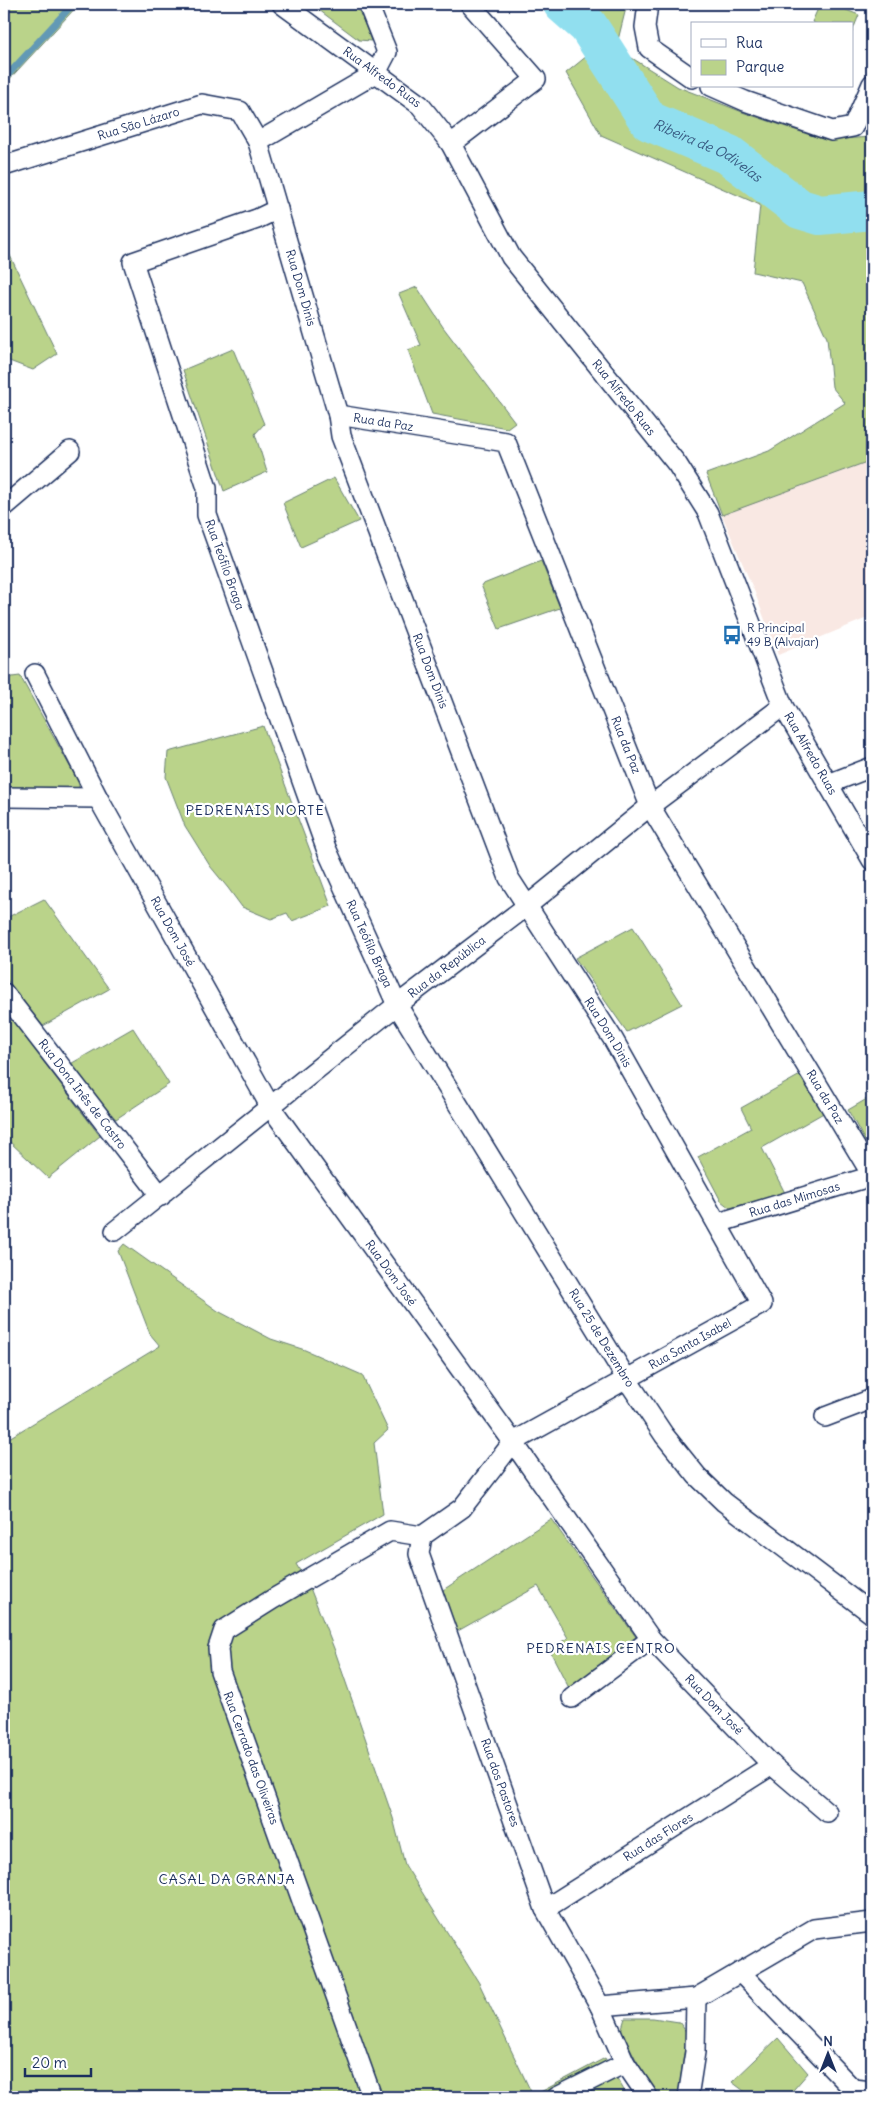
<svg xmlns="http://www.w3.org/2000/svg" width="876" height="2101" font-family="Delius,sans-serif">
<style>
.built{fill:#f9e8e3}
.green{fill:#bad38a;stroke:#6a8174}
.water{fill:#91dfef;stroke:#6299b5}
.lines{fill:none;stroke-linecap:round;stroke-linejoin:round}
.stream{stroke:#6299b5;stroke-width:7}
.river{stroke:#91dfef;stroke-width:40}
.street-casing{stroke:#1b2f5e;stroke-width:22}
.street{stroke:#fff;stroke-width:19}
.labels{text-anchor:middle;stroke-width:4.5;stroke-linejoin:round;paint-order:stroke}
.street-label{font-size:12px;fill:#1b2f5e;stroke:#fff}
.poi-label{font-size:12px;fill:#1b2f5e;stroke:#fff;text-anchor:start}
.water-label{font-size:14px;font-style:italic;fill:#385b82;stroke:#fff}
.neighbourhood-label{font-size:14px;letter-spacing:1px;fill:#1b2f5e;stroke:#fff}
</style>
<rect width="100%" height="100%" fill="#fff"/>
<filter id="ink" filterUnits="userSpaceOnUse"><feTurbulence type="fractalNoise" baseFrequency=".02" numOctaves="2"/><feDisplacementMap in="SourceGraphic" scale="10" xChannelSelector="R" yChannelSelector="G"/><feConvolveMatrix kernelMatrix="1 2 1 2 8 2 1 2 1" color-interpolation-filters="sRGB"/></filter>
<g filter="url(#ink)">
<path class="built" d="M 872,460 L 872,616 L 778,655 L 755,593 L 722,515 Z"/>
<g class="green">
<path d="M 4,4 L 79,4 L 4,85 Z"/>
<path d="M 311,4 L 357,4 L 371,41 L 359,40 Z"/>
<path d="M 580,4 L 627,4 L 616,48 L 678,87 L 745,113 L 825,140 L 872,137 L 872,460 L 722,515 L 706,474 L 769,451 L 845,403 L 832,387 L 827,338 L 802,283 L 753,272 L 760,205 L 601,135 L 566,73 L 609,38 Z"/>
<path d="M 820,4 L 831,4 L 859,15 L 852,32 L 852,24 L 817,24 L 812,22 Z"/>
<path d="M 4,243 L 57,354 L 33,370 L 4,359 Z"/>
<path d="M 417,287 L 443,327 L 515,422 L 507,428 L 432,414 L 408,350 L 421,345 L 399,294 Z"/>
<path d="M 233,349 L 264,424 L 255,434 L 267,472 L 224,491 L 183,370 Z"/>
<path d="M 334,478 L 359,521 L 301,547 L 283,503 Z"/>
<path d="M 541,561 L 560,608 L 499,629 L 481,585 Z"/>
<path d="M 20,676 L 79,783 L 79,787 L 75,789 L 4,787 L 4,678 Z"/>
<path d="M 263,726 L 331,906 L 292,921 L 287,913 L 271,919 L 242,907 L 228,888 L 210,866 L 192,837 L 185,826 L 166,777 L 168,752 Z"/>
<path d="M 44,899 L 109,989 L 43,1026 L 4,976 L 4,919 Z"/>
<path d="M 633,927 L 682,1004 L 627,1032 L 575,958 Z"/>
<path d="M 12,1020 L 100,1136 L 48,1178 L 10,1142 L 4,1148 L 4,1025 Z"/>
<path d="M 133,1028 L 169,1084 L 116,1119 L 67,1066 Z"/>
<path d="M 802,1074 L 827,1111 L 762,1148 L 785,1193 L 730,1208 L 721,1201 L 698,1157 L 751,1128 L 741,1108 Z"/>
<path d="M 872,1096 L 872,1154 L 848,1110 Z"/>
<path d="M 124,1244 L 218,1311 L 271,1339 L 305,1350 L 362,1375 L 388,1430 L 374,1443 L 383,1514 L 296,1564 L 310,1588 L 335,1651 L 393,1818 L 405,1865 L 479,1983 L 533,2096 L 605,2058 L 628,2097 L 4,2097 L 4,1441 L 160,1346 L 150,1334 L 118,1251 Z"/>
<path d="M 551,1519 L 636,1637 L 569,1688 L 549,1649 L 568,1638 L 538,1586 L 456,1632 L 443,1590 Z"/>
<path d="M 625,2018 L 653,2018 L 679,2022 L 687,2033 L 678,2097 L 656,2097 L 621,2031 Z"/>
<path d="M 778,2038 L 808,2073 L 787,2097 L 752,2097 L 732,2082 Z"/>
</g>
<path class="water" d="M 537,4 L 580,4 L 609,38 L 590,54 Z"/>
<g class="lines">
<path class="stream" d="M 4,79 L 73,4"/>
<path class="river" id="s1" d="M 563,4 L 588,26 L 649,121 L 729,155 L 800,209 L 820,215 L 872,210"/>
<defs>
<g id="street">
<path id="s2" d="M 282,4 L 420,105 L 451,144 L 511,257 L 677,464 L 708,513 L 783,706 L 872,860"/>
<path id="s3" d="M 368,4 L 387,52 L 376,73 L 258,142 L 338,415 L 341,436 L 509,878 L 613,1039 L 762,1304 L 513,1442 L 462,1508 L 422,1536 L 419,1554 L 545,1909 L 600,2006 L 696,1998 L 814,1929 L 872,1922"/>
<path d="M 648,4 L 645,27 L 649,48 L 692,78"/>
<path d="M 711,86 L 745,101 L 832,131 L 853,127 L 872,84"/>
<path d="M 451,144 L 536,79 L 470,4"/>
<path id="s4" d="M 4,166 L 202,104 L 240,111 L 258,142"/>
<path id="s5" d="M 278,209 L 257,219 L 133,262 L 207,488 L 207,515 L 326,848 L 397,1005 L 626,1378 L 664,1435 L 697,1476 L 724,1502 L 872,1614"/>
<path id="s6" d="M 338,415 L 506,442 L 650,806 L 872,1175"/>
<path d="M 4,507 L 70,451"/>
<path id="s7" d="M 35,674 L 98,798 L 270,1106 L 513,1442 L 651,1639 L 772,1765 L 827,1812"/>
<path d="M 828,784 L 872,767"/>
<path d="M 4,797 L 98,798"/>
<path id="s8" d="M 4,993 L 161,1196"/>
<path id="s9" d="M 718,1223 L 872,1176"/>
<path id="s10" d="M 115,1231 L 397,1005 L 527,906 L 650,806 L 783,706"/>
<path d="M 825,1417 L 872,1399"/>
<path d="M 572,1698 L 651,1639"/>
<path id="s11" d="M 545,1909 L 772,1765"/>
<path d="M 740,1972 L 853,2089 L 872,2091"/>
<path d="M 600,2006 L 625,2063 L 648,2097"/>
<path d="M 372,2097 L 220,1671 L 218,1648 L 224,1630 L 273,1599 L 390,1531 L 422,1536"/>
<path d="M 557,2097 L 625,2063"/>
<path d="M 688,2097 L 695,2052 L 696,1998"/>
</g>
</defs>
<use href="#street" class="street-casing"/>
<use href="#street" class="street"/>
</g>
</g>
<defs>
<symbol id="bus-bare" viewBox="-9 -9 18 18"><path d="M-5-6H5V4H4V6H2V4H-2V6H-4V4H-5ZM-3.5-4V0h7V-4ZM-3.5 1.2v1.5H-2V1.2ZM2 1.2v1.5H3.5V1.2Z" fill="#1f6fb2" stroke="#fff" stroke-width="2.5" paint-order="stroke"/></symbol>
</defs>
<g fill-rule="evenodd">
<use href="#bus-bare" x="718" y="621" width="28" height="28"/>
</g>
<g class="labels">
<g class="street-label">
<text dy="4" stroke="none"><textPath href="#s2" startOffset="124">Rua Alfredo Ruas</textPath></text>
<text dy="4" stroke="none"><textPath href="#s4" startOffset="141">Rua São Lázaro</textPath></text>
<text dy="4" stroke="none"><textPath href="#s3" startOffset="364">Rua Dom Dinis</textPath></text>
<text dy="4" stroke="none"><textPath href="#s2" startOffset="529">Rua Alfredo Ruas</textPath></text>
<text dy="4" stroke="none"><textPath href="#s6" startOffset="46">Rua da Paz</textPath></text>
<text dy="4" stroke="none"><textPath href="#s5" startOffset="472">Rua Teófilo Braga</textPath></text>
<text dy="4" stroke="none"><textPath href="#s3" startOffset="769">Rua Dom Dinis</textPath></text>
<text dy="4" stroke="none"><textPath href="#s6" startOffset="496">Rua da Paz</textPath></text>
<text dy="4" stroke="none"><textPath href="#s2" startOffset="934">Rua Alfredo Ruas</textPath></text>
<text dy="4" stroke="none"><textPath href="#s7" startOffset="292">Rua Dom José</textPath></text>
<text dy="4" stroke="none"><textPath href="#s5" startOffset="878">Rua Teófilo Braga</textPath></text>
<text dy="4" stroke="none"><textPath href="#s10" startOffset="424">Rua da República</textPath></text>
<text dy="4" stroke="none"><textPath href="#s3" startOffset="1174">Rua Dom Dinis</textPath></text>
<text dy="4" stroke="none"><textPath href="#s8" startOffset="128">Rua Dona Inês de Castro</textPath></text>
<text dy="4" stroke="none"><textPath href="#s6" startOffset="901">Rua da Paz</textPath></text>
<text dy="4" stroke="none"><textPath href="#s9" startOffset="80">Rua das Mimosas</textPath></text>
<text dy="4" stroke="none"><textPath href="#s7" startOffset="698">Rua Dom José</textPath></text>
<text dy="4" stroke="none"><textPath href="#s5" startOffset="1336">Rua 25 de Dezembro</textPath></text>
<text transform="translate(690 1344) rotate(-29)" y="4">Rua Santa Isabel</text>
<text dy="4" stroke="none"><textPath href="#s7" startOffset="1238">Rua Dom José</textPath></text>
<text transform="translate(251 1758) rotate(70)" y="4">Rua Cerrado das Oliveiras</text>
<text dy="4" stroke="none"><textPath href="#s3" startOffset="2164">Rua dos Pastores</textPath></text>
<text dy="4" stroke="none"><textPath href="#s11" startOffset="134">Rua das Flores</textPath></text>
</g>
<g class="poi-label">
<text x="747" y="632">R Principal<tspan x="747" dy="14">49 B (Alvajar)</tspan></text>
</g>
<g class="water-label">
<text dy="5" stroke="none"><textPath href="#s1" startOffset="212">Ribeira de Odivelas</textPath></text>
</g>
<g class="neighbourhood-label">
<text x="255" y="815">PEDRENAIS NORTE</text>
<text x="601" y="1653">PEDRENAIS CENTRO</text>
<text x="227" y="1884">CASAL DA GRANJA</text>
</g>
</g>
<rect width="876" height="2101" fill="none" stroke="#fff" stroke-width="20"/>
<rect x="10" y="10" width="856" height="2081" fill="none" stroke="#1b2f5e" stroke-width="2" filter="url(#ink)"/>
<rect x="691" y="22" width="162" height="65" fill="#ffffff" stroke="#a4acbf"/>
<rect x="701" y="39" width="25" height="8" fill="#ffffff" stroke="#a4acbf"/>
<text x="736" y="48" font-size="15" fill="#1b2f5e">Rua</text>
<rect x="701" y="60" width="25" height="15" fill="#bad38a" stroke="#a4acbf"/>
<text x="736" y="72" font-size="15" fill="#1b2f5e">Parque</text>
<g transform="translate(828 2054)" stroke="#ffffff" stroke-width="4" paint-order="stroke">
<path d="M0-4L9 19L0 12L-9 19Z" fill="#1b2f5e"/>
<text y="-8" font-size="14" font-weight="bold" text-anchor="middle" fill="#1b2f5e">N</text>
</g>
<path d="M25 2068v8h66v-8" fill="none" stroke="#1b2f5e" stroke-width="2.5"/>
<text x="32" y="2068" font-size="15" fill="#1b2f5e" stroke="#ffffff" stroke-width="4" paint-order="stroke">20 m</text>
</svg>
